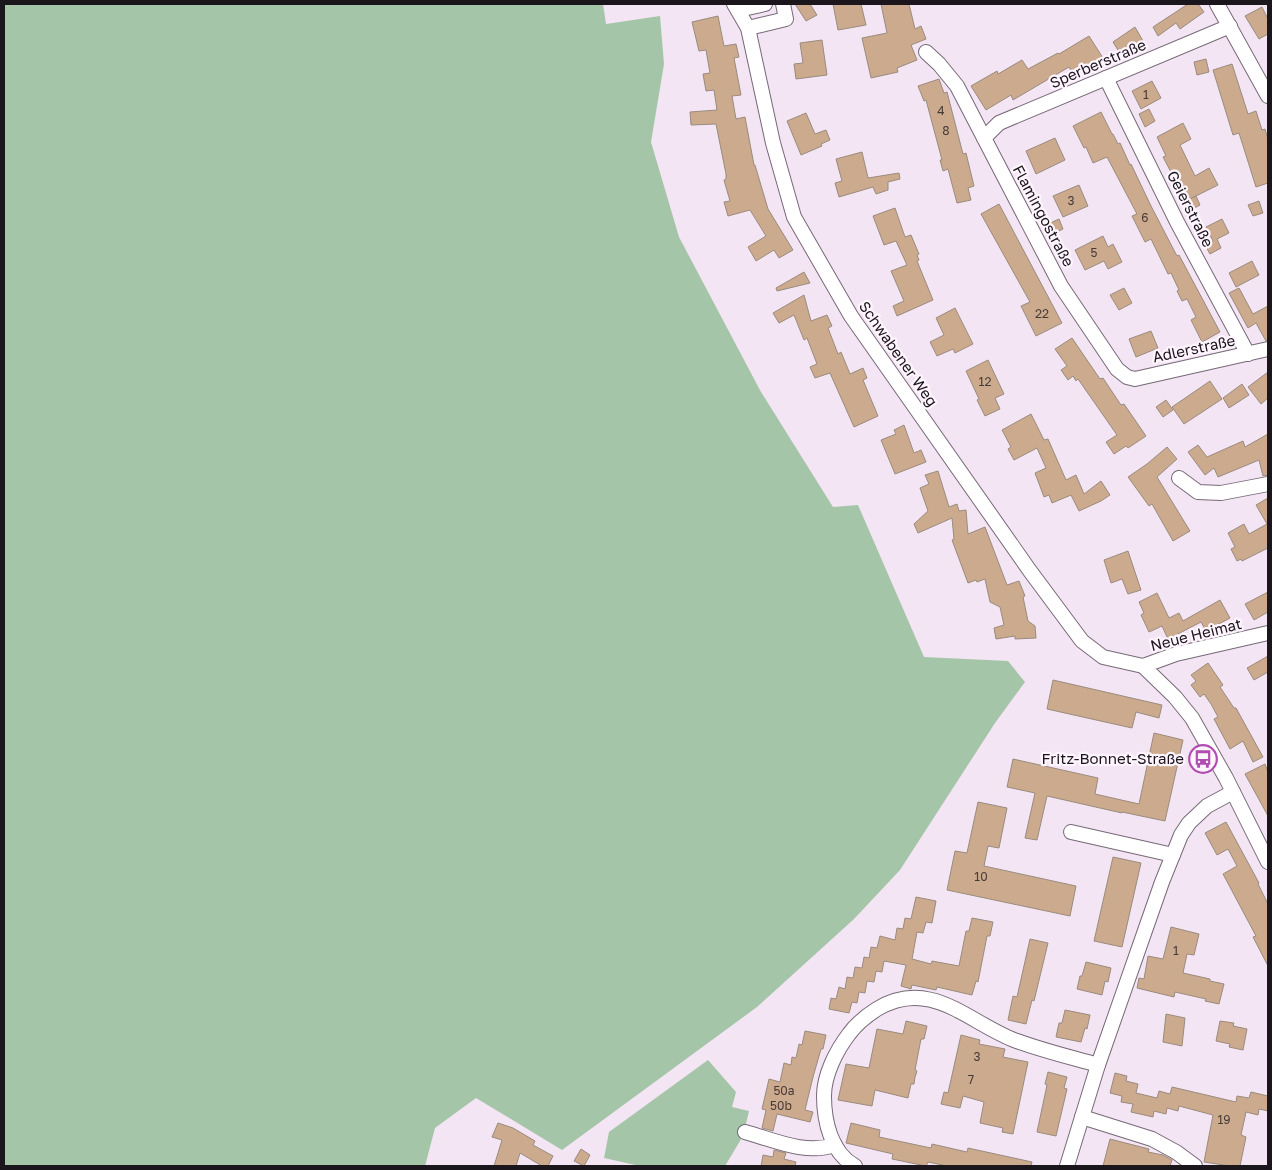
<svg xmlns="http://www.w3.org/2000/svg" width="1272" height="1170" font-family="'Golos Text',sans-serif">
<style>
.green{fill:#a4c5a7}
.building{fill:#cbaa8d;stroke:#9a8b7e}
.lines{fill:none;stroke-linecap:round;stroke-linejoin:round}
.minor-casing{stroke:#766976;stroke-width:16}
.minor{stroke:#fff;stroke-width:14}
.labels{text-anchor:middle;stroke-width:4.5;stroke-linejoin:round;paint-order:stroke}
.number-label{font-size:12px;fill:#473b38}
.street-label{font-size:15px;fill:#1b161c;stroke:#fef5fe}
.poi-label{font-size:15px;fill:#1b161c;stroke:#fef5fe;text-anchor:end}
</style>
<rect width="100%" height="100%" fill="#f4e5f5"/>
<g class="green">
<path d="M 4,4 L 603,4 L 606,24 L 660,16 L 664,64 L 651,142 L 679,237 L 761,392 L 833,507 L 858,505 L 924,657 L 1008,661 L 1025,682 L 995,723 L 900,870 L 854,919 L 757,1007 L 562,1150 L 476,1098 L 435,1128 L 425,1166 L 4,1166 Z"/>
<path d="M 708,1060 L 736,1092 L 732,1107 L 749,1111 L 743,1136 L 725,1166 L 640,1166 L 604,1158 L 609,1132 Z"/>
</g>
<g class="building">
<path d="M 795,4 L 810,4 L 817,15 L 806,21 Z"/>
<path d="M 833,4 L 861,4 L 866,25 L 838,30 Z"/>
<path d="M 881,4 L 909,4 L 915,29 L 921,26 L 926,39 L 911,45 L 917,60 L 897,68 L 898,72 L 871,78 L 862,38 L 887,33 Z"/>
<path d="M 1188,4 L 1198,4 L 1204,12 L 1180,29 L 1176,23 L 1158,36 L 1153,27 Z"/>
<path d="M 1262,7 L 1268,19 L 1268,34 L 1259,39 L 1245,16 Z"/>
<path d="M 718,16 L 724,46 L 736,44 L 739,57 L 734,58 L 741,95 L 732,96 L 736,119 L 745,117 L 754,165 L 755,165 L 768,209 L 793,250 L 779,258 L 774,250 L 756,261 L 748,247 L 766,236 L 750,210 L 728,216 L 724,202 L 730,201 L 724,180 L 726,179 L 726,174 L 716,124 L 691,125 L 690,112 L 717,110 L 714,90 L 706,91 L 703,74 L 710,73 L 706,50 L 699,51 L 692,22 Z"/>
<path d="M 1135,27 L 1143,41 L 1121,55 L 1113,42 Z"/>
<path d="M 1089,36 L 1103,58 L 1074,76 L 1069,67 L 1013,100 L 1011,95 L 986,110 L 971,86 L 997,71 L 998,74 L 1022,60 L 1028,69 L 1058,53 L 1059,54 Z"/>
<path d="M 822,40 L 827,75 L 796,79 L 794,64 L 803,63 L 800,43 Z"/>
<path d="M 1206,59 L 1209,72 L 1197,75 L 1194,62 Z"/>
<path d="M 1232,64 L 1248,114 L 1256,111 L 1262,130 L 1265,129 L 1268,139 L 1268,183 L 1256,187 L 1239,133 L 1233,135 L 1213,70 Z"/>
<path d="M 939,79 L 944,93 L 947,92 L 963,154 L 966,153 L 974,186 L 968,188 L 971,200 L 957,203 L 948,169 L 943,171 L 940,160 L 942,160 L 926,100 L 924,101 L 918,86 Z"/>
<path d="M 1152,81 L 1161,98 L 1141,109 L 1132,91 Z"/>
<path d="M 1149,109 L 1155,121 L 1145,127 L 1139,114 Z"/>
<path d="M 1101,112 L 1112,134 L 1113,134 L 1118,144 L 1120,143 L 1130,165 L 1131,164 L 1151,206 L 1177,256 L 1179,255 L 1220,332 L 1202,342 L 1191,320 L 1196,317 L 1187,299 L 1182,301 L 1177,291 L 1179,290 L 1171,273 L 1168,274 L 1151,239 L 1145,242 L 1132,216 L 1137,214 L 1107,157 L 1093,163 L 1086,147 L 1084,148 L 1073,126 Z"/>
<path d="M 806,113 L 815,134 L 826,130 L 830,140 L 821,144 L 822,146 L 801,155 L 787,121 Z"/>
<path d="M 1183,123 L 1191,139 L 1180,145 L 1195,176 L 1209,168 L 1218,185 L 1190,199 L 1176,172 L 1172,174 L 1163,157 L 1166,156 L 1157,137 Z"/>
<path d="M 1055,138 L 1065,160 L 1036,174 L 1026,151 Z"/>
<path d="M 862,152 L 868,178 L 899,173 L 900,179 L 888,182 L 888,190 L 876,194 L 873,187 L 839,197 L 835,183 L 842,181 L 836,159 Z"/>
<path d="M 1079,185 L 1088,206 L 1063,217 L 1053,196 Z"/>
<path d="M 1196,196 L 1200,205 L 1189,211 L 1184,202 Z"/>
<path d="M 1259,201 L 1263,213 L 1253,216 L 1248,205 Z"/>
<path d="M 999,204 L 1062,323 L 1036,336 L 1021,306 L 1030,302 L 981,214 Z"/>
<path d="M 895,208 L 905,237 L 911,235 L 919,254 L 917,255 L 919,260 L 917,261 L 933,300 L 897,316 L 893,306 L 904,301 L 891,271 L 907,265 L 896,241 L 884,245 L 873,216 Z"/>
<path d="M 1059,219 L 1063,229 L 1053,234 L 1048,224 Z"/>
<path d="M 1222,219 L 1229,233 L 1217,239 L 1221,248 L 1210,254 L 1205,245 L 1213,241 L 1206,227 Z"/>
<path d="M 1103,236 L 1108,247 L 1113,244 L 1122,262 L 1108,269 L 1104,261 L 1085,270 L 1075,250 Z"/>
<path d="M 1252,261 L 1259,275 L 1236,287 L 1229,273 Z"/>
<path d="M 804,272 L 810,283 L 777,291 L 776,288 Z"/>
<path d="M 1124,288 L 1132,303 L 1119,310 L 1110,295 Z"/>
<path d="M 1239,288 L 1253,314 L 1268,306 L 1268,340 L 1266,341 L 1256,323 L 1248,328 L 1229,293 Z"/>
<path d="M 804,295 L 811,321 L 827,315 L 832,326 L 828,328 L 838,354 L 841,352 L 850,374 L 863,368 L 867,378 L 863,380 L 878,416 L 854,427 L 830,373 L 815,378 L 810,367 L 817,364 L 807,338 L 804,340 L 794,315 L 779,323 L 773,313 Z"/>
<path d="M 955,308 L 973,344 L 955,353 L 953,349 L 937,356 L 930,342 L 944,335 L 936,318 Z"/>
<path d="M 1151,331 L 1158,348 L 1136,357 L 1129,339 Z"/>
<path d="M 1072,338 L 1100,379 L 1103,378 L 1121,405 L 1124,404 L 1146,436 L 1128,448 L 1126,446 L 1114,454 L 1106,442 L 1117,435 L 1078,379 L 1076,381 L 1073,376 L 1068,380 L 1061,370 L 1067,366 L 1055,349 Z"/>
<path d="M 988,360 L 1004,394 L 995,398 L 1000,409 L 985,416 L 977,400 L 979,399 L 966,371 Z"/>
<path d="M 1268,372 L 1268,398 L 1261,404 L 1248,387 Z"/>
<path d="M 1210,381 L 1222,399 L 1184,424 L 1172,407 Z"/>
<path d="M 1242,384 L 1249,395 L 1229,408 L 1223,398 Z"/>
<path d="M 1166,400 L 1173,410 L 1163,417 L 1156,407 Z"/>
<path d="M 1031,414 L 1044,440 L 1048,439 L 1066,480 L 1076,475 L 1084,494 L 1101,481 L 1110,495 L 1101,501 L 1079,511 L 1071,495 L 1052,503 L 1049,495 L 1044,497 L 1035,473 L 1046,468 L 1037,448 L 1014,460 L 1008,449 L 1011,447 L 1002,430 Z"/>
<path d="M 904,425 L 914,453 L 921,450 L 926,462 L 895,474 L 881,440 L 896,434 L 894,430 Z"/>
<path d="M 1268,434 L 1268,475 L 1263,476 L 1259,460 L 1218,477 L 1214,468 L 1205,475 L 1188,452 L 1198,445 L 1207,457 L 1243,441 L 1245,447 Z"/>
<path d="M 1167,447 L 1177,459 L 1157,477 L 1190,531 L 1173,541 L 1152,504 L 1149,506 L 1128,477 L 1147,464 Z"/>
<path d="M 938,471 L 949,507 L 957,504 L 959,511 L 966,510 L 968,534 L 985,527 L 1007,585 L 1019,581 L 1025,596 L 1023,597 L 1028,621 L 1035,626 L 1036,638 L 1015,639 L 1015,636 L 996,639 L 994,628 L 1004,625 L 1000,607 L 990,602 L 985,579 L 977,582 L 976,580 L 968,583 L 952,540 L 954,539 L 952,518 L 918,533 L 914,524 L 928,511 L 920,488 L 929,484 L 925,475 Z"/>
<path d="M 1268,498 L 1268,548 L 1242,561 L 1241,559 L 1237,561 L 1231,549 L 1235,547 L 1228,533 L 1244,524 L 1249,534 L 1267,524 L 1256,505 Z"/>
<path d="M 1128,551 L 1141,590 L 1128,594 L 1122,579 L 1111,583 L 1104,560 Z"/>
<path d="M 1268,592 L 1268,612 L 1254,620 L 1245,604 Z"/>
<path d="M 1157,593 L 1169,618 L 1179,613 L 1183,621 L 1220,600 L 1230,618 L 1206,631 L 1201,622 L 1168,639 L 1162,626 L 1149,632 L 1141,615 L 1144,613 L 1139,602 Z"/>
<path d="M 1268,656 L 1268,672 L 1254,680 L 1247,668 Z"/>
<path d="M 1208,663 L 1223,685 L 1220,687 L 1234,708 L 1236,708 L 1263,757 L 1253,762 L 1243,741 L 1230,749 L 1214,719 L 1218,717 L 1211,704 L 1204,694 L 1200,697 L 1191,685 L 1196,681 L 1191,675 Z"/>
<path d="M 1053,680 L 1162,705 L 1159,718 L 1136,712 L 1132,728 L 1047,709 Z"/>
<path d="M 1154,733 L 1183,740 L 1165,821 L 1122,812 L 1122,813 L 1047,796 L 1037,840 L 1025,838 L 1035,793 L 1007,787 L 1013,759 L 1098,778 L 1095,794 L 1139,804 Z"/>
<path d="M 1265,764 L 1268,772 L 1268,816 L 1245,774 Z"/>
<path d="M 978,802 L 1007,808 L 999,848 L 988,846 L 984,866 L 1076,886 L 1070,916 L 947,890 L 955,851 L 967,853 Z"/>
<path d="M 1226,822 L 1259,883 L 1258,884 L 1268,904 L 1268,966 L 1253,937 L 1256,936 L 1223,874 L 1237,866 L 1228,849 L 1217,855 L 1205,833 Z"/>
<path d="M 1113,857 L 1141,863 L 1122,947 L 1094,941 Z"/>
<path d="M 916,897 L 936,901 L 932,923 L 926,922 L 923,933 L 917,932 L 912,959 L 931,964 L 932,961 L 959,966 L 966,931 L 969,931 L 972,918 L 993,922 L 990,936 L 987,936 L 978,982 L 976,981 L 972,995 L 937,987 L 936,990 L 912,985 L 911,989 L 901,986 L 906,965 L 884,961 L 882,972 L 876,971 L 874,982 L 867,981 L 865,993 L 859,992 L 857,1003 L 852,1002 L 849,1013 L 829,1009 L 831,998 L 836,999 L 839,987 L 845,989 L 847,977 L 853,978 L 855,967 L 862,968 L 864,957 L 869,958 L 871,947 L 877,948 L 880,936 L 895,940 L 897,928 L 903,929 L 905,918 L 911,919 Z"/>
<path d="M 1171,927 L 1199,934 L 1194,955 L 1187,954 L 1183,973 L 1210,979 L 1210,981 L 1224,984 L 1219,1004 L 1205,1001 L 1206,999 L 1175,992 L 1174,997 L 1137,988 L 1139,978 L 1144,979 L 1148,956 L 1163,959 Z"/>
<path d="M 1030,939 L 1048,943 L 1034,1001 L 1032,1000 L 1026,1024 L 1008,1020 L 1013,996 L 1017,997 Z"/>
<path d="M 1086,962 L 1111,968 L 1108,982 L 1105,981 L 1102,995 L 1077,989 L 1080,976 L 1082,976 Z"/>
<path d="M 1065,1010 L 1090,1015 L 1087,1029 L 1085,1028 L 1081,1042 L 1056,1037 L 1059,1023 L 1062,1023 Z"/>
<path d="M 1166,1014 L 1185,1018 L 1182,1046 L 1163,1042 Z"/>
<path d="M 906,1021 L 927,1026 L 924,1039 L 921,1039 L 915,1070 L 917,1071 L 915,1077 L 914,1084 L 911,1084 L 908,1098 L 875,1090 L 872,1106 L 838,1100 L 846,1064 L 869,1068 L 877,1029 L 903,1034 Z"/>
<path d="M 1220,1021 L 1234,1023 L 1233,1026 L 1247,1029 L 1243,1050 L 1229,1047 L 1230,1044 L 1216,1041 Z"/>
<path d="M 805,1031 L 826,1035 L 823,1049 L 821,1049 L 813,1077 L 805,1110 L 813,1112 L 810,1122 L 777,1114 L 773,1131 L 762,1128 L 766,1110 L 762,1109 L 769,1079 L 780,1082 L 784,1063 L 791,1065 L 792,1057 L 796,1058 L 799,1044 L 802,1045 Z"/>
<path d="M 961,1035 L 980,1040 L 979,1044 L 1005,1049 L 1003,1057 L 1028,1062 L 1013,1134 L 1002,1132 L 1003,1128 L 980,1123 L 984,1102 L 963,1096 L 960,1108 L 941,1104 L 944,1092 L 948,1093 Z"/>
<path d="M 1048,1072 L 1067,1077 L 1064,1088 L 1067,1089 L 1056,1136 L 1037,1132 L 1047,1085 L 1045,1084 Z"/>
<path d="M 1115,1073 L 1127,1076 L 1126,1081 L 1138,1084 L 1136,1093 L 1157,1098 L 1159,1091 L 1170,1094 L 1172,1087 L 1236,1102 L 1237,1096 L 1249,1098 L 1251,1092 L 1268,1096 L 1268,1111 L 1259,1109 L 1258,1115 L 1246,1112 L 1241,1135 L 1246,1137 L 1240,1166 L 1230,1166 L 1204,1162 L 1213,1115 L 1179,1106 L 1178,1111 L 1167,1108 L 1166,1114 L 1154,1111 L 1153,1117 L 1131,1112 L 1133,1104 L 1121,1102 L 1122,1096 L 1110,1093 Z"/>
<path d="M 498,1123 L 513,1128 L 535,1141 L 533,1145 L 553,1156 L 548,1166 L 542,1166 L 520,1153 L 516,1166 L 494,1166 L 502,1140 L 492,1137 Z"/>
<path d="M 851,1123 L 880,1130 L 879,1137 L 931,1148 L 932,1144 L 967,1152 L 968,1148 L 1032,1162 L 1031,1166 L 947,1166 L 928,1162 L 926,1166 L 892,1159 L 893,1154 L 846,1143 Z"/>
<path d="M 1110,1139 L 1149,1149 L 1148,1152 L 1163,1155 L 1172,1160 L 1170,1166 L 1103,1166 Z"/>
<path d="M 581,1149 L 590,1155 L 584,1166 L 574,1161 Z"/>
<path d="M 774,1150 L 786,1153 L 784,1159 L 796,1162 L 795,1166 L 761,1166 L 763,1155 L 773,1157 Z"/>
</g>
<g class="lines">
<defs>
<g id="minor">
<path d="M 734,4 L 748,28 L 773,143 L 794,217 L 851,316 L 1030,571 L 1082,641 L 1103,657 L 1143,666 L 1176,654 L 1268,633"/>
<path d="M 1217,4 L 1268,96"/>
<path d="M 738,10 L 765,4"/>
<path d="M 748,28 L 786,19 L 783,4"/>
<path d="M 926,52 L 939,64 L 957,86 L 1061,286 L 1117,369 L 1127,377 L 1135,379 L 1268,349"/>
<path d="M 1106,78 L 1177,222 L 1248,354"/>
<path d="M 984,138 L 999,123 L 1230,26"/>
<path d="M 1179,478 L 1198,492 L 1221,493 L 1268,484"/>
<path d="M 1143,666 L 1175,697 L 1192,718 L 1226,778 L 1268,862"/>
<path d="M 1071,832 L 1173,855"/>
<path d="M 1082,1117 L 1152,1139 L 1176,1152 L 1195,1166"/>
<path d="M 745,1132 C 774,1140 805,1155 835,1145"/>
<path d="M 855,1166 C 831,1153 824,1121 824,1096 C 824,1075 836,1051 849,1034 C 857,1023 866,1016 877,1009 C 930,977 968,1022 1014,1040 C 1041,1050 1070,1057 1098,1065"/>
<path d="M 1067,1166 L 1098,1065 L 1162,882 L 1181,835 L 1189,823 L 1207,806 L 1233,792"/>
</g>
</defs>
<use href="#minor" class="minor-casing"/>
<use href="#minor" class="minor"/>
</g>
<defs>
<symbol id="bus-ring" viewBox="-11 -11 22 22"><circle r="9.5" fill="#fef5fe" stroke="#b14cb1" stroke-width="1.5"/><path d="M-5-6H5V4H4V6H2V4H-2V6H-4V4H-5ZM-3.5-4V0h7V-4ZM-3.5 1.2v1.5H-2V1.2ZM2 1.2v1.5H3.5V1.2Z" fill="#b14cb1"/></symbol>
</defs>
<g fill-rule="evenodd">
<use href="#bus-ring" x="1187" y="743" width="32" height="32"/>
</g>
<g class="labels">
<g class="number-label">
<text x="1146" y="99">1</text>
<text x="941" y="115">4</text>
<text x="946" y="135">8</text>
<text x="1071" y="205">3</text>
<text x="1145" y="222">6</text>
<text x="1094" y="257">5</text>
<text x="1042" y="318">22</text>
<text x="985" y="386">12</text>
<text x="981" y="881">10</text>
<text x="1176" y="955">1</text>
<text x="977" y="1061">3</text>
<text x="971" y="1084">7</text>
<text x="784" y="1095">50a</text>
<text x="781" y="1110">50b</text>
<text x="1224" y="1124">19</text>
</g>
<g class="street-label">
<text transform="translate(1098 64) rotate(-23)" y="5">Sperberstraße</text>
<text transform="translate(1190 209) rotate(63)" y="5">Geierstraße</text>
<text transform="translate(1043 216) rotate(62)" y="5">Flamingostraße</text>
<text transform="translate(1194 349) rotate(-12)" y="5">Adlerstraße</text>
<text transform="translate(898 354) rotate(55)" y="5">Schwabener Weg</text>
<text transform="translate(1196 635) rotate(-14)" y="5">Neue Heimat</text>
</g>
<g class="poi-label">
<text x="1184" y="764">Fritz-Bonnet-Straße</text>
</g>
</g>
<rect width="1272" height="1170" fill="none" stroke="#1b161c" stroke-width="10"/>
</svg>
